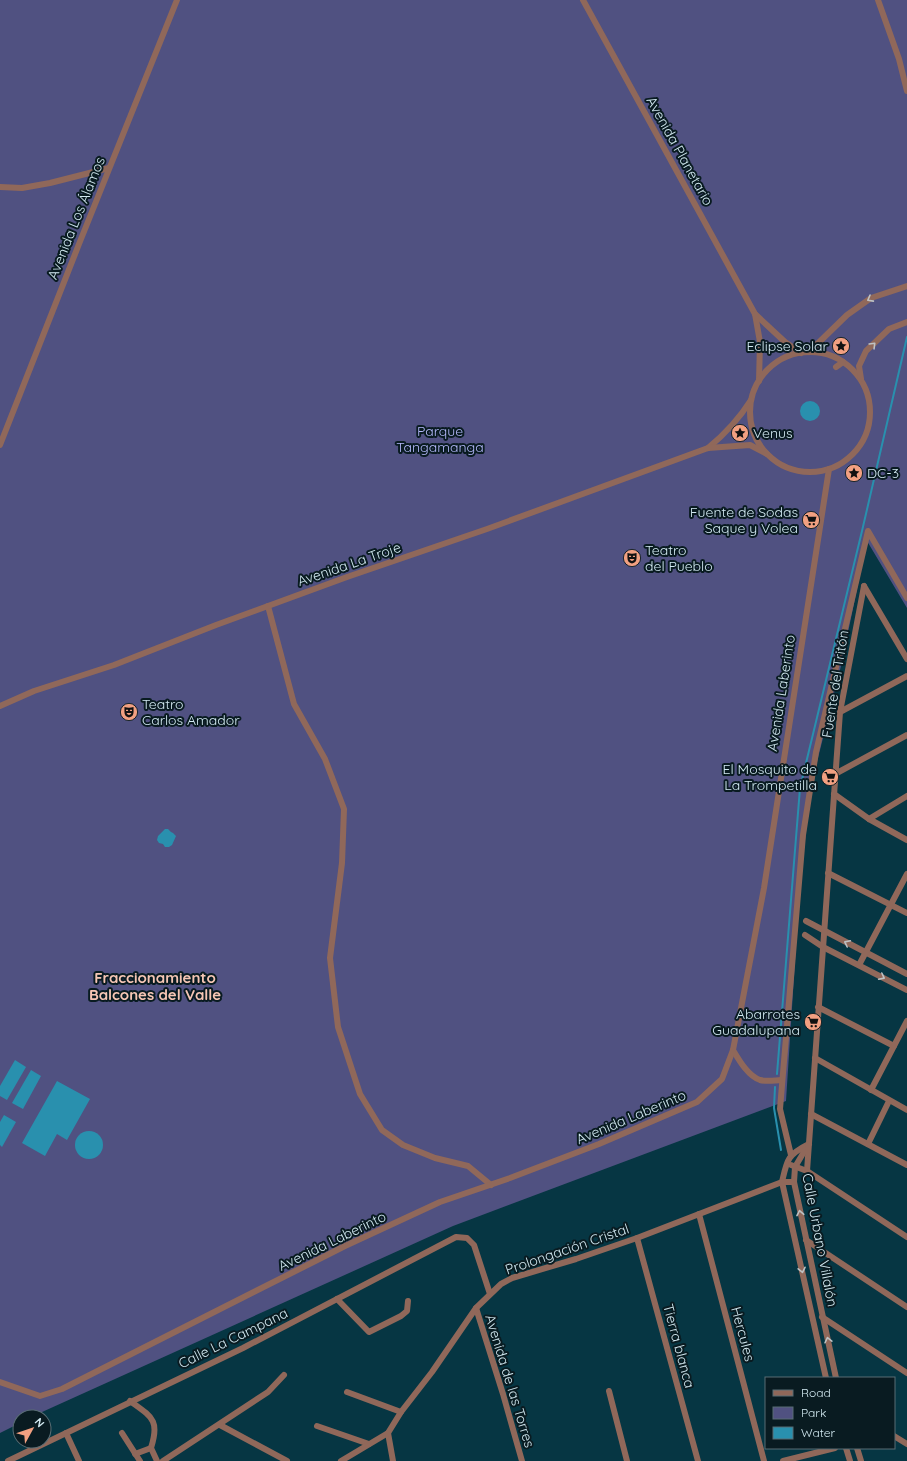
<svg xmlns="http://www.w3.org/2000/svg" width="907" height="1461" font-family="Quicksand,sans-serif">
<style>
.green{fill:#505181}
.water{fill:#2990ae}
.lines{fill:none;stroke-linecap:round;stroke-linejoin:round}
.stream{stroke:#2990ae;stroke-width:2}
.minor{stroke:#90685a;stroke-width:6}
.oneway{stroke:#bec2c4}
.labels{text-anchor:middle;stroke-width:4;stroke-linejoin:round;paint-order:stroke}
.street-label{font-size:14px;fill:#d2e9f1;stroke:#091b21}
.poi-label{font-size:14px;fill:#d2e9f1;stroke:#091b21;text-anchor:end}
.park-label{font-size:14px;fill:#b5b9fb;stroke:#091b21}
.neighbourhood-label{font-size:15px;font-weight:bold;fill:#f6c6b5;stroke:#091b21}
</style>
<rect width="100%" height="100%" fill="#063643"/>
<path class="green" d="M 0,0 L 907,0 L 907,608 L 867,541 L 841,666 L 814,774 L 810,798 L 800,883 L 786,1101 L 453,1226 L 31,1417 L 20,1417 L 20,1423 L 0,1433 Z"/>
<g class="water">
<circle cx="810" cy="411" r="10"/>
<path d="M 165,829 L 168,829 L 171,832 L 173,833 L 176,836 L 172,845 L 169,847 L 165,847 L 163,844 L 159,843 L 157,840 L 158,836 Z"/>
<path d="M 15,1060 L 26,1067 L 7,1100 L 0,1096 L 0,1086 Z"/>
<path d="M 31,1070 L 41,1076 L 23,1109 L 12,1103 Z"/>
<path d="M 57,1081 L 90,1099 L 67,1140 L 57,1134 L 45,1156 L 22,1143 Z"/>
<path d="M 4,1115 L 16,1122 L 2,1147 L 0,1145 L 0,1122 Z"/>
<circle cx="89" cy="1145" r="14"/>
</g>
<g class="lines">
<g class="stream">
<path d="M 777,1074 L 800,788 L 862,531 L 907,337"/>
<path d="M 775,1087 L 774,1108 L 781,1150"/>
</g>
<g class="minor">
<path d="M 583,0 L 755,314 L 785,342 L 801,353"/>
<path d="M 878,0 L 899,59 L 907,91"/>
<path d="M 0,187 L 22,188 L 50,183 L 109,168"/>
<path d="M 755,314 L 760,342 L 759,381"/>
<path d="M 809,352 L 847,315 L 871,298 L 907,286"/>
<circle cx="810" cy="412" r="60"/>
<path d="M 836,367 L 843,362"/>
<path d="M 861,379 L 859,366 L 866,351 L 889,329 L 907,322"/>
<path d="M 0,445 L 79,244 L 177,0"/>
<path d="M 708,448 C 725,434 739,419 751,400"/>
<path d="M 864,586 L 907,659"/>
<path d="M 268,606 L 294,704 L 325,759 L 344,809 L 342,863 L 330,958 L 338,1027 L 360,1094 L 382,1130 L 403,1145 L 435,1158 L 468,1166 L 491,1185"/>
<path d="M 0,706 L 34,691 L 114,665 L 216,625 L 347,577 L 487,529 L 708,448 L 750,445 L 767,454"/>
<path d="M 840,712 L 907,676"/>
<path d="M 835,774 L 907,735"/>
<path d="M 834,794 L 869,819 L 907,840"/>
<path d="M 869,819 L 907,796"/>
<path d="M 828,873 L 907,913"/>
<path d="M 806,921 L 907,974"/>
<path d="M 805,935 L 823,947 L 907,990"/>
<path d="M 859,965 L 907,874"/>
<path d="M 818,1007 L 894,1046"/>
<path d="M 733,1050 C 739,1060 748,1076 760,1080 C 767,1082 776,1080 782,1080"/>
<path d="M 815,1058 L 907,1110"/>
<path d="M 871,1090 L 907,1021"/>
<path d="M 811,1114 L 907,1165"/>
<path d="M 809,1144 C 787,1155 787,1160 782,1182 L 826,1378"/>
<path d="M 868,1144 L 889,1101"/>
<path d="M 808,1145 L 795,1167 L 794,1182 L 836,1378"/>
<path d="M 791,1155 L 780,1109 L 803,835 L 816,752 L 868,531 L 907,598"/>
<path d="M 791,1165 L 807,1171 L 907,1237"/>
<path d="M 807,1171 L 840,712 L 864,586"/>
<path d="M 699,1214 L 764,1461"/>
<path d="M 637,1238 L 698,1461"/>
<path d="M 806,1240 L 907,1307"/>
<path d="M 337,1299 L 369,1332 L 401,1316 L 407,1311 L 408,1301"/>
<path d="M 476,1308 L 503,1394 L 522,1461"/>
<path d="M 822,1317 L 907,1373"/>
<path d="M 0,1382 L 40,1396 L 62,1389 L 345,1246 L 440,1202 L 510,1178 L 599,1144 L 697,1102 L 722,1079 L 733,1050 L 764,888 L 829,469"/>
<path d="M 609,1391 L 627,1461"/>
<path d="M 347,1392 L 401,1412"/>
<path d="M 130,1401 C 152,1417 160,1420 151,1448 L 157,1461"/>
<path d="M 220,1425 L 287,1461"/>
<path d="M 317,1426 L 369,1444"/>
<path d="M 66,1433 L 79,1461"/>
<path d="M 122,1433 L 140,1461"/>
<path d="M 388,1433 L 393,1461"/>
<path d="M 894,1436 L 907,1444"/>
<path d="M 846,1448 L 850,1461"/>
<path d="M 857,1448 L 861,1461"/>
<path d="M 135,1454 L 151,1448"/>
<path d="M 8,1461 L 243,1348 L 456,1237 L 467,1238 L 474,1245 L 490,1294"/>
<path d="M 163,1461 L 268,1392 L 284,1375"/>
<path d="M 341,1461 L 388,1433 L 401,1412 L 432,1372 L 476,1308 L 501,1284 L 512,1278 L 576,1259 L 637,1238 L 782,1182 L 794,1182"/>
<path d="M 783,1461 L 835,1448"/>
</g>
</g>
<defs><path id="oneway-chevron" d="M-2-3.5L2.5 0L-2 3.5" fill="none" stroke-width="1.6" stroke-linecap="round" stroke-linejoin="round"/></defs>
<g class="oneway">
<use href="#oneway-chevron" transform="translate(870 299) rotate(151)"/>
<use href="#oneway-chevron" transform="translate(873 345) rotate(-45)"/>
<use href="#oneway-chevron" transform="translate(847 943) rotate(-153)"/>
<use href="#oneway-chevron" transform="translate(882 977) rotate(27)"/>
<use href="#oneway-chevron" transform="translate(800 1213) rotate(-101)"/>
<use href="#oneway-chevron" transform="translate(802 1270) rotate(78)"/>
<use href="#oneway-chevron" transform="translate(828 1340) rotate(-103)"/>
</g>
<defs>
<symbol id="sight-disc" viewBox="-11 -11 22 22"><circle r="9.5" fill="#f2a081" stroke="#091b21"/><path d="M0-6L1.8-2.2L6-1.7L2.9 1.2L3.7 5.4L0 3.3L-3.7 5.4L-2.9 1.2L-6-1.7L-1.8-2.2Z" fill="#111"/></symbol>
<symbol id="supermarket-disc" viewBox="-11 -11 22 22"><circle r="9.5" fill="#f2a081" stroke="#091b21"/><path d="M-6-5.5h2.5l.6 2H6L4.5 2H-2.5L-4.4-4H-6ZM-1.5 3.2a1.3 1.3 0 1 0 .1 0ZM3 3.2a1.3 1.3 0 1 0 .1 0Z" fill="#111"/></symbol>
<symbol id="theatre-disc" viewBox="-11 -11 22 22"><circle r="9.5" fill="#f2a081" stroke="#091b21"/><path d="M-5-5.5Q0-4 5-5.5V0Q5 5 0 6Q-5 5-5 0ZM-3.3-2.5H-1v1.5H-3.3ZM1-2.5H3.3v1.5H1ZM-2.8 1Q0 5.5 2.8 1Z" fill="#111"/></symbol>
</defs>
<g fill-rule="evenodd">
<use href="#sight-disc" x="831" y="336" width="20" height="20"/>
<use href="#sight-disc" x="730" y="423" width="20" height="20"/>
<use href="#sight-disc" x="844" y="463" width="20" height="20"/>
<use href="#supermarket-disc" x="801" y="510" width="20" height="20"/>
<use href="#theatre-disc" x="622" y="548" width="20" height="20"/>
<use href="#theatre-disc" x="119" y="702" width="20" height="20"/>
<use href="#supermarket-disc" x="820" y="767" width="20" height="20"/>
<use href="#supermarket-disc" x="803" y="1012" width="20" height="20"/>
</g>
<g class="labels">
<g class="street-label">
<text transform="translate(680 151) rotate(61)" y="5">Avenida Planetario</text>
<text transform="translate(76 218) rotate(-68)" y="5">Avenida Los Álamos</text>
<text transform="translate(349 564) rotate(-19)" y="5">Avenida La Troje</text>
<text transform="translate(835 684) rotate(-81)" y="5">Fuente del Tritón</text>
<text transform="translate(781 693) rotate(-81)" y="5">Avenida Laberinto</text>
<text transform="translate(631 1117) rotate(-23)" y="5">Avenida Laberinto</text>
<text transform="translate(820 1240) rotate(79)" y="5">Calle Urbano Villalón</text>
<text transform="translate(332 1241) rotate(-26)" y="5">Avenida Laberinto</text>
<text transform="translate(567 1249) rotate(-19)" y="5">Prolongación Cristal</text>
<text transform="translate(743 1334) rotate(75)" y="5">Hercules</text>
<text transform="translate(233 1338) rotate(-26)" y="5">Calle La Campana</text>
<text transform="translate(679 1346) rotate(75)" y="5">Tierra blanca</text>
<text transform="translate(510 1381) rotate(73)" y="5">Avenida de las Torres</text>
</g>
<g class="poi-label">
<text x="828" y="351">Eclipse Solar</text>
<text x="753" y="438" text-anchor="start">Venus</text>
<text x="867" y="478" text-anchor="start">DC-3</text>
<text x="798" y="517">Fuente de Sodas<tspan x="798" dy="16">Saque y Volea</tspan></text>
<text x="645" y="555" text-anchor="start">Teatro<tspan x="645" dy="16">del Pueblo</tspan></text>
<text x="142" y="709" text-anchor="start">Teatro<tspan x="142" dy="16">Carlos Amador</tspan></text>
<text x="817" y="774">El Mosquito de<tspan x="817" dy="16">La Trompetilla</tspan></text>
<text x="800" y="1019">Abarrotes<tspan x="800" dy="16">Guadalupana</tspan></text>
</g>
<g class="park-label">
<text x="440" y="436">Parque<tspan x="440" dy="16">Tangamanga</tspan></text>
</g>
<g class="neighbourhood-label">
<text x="155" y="983">Fraccionamiento<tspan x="155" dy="17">Balcones del Valle</tspan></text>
</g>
</g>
<rect x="765" y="1377" width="130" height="72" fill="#091b21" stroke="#596d74"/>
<rect x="773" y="1390" width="20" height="6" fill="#90685a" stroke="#596d74"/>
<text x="801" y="1397" font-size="12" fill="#d2e9f1">Road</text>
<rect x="773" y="1407" width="20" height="12" fill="#505181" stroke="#596d74"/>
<text x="801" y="1417" font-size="12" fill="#d2e9f1">Park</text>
<rect x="773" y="1427" width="20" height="12" fill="#2990ae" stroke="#596d74"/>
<text x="801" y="1437" font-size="12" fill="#d2e9f1">Water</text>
<g transform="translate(32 1429) rotate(50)"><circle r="19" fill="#091b21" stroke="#596d74"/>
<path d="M0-3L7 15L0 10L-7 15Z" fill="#f2a081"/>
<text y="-6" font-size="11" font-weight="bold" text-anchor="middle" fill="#d2e9f1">N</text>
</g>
</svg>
